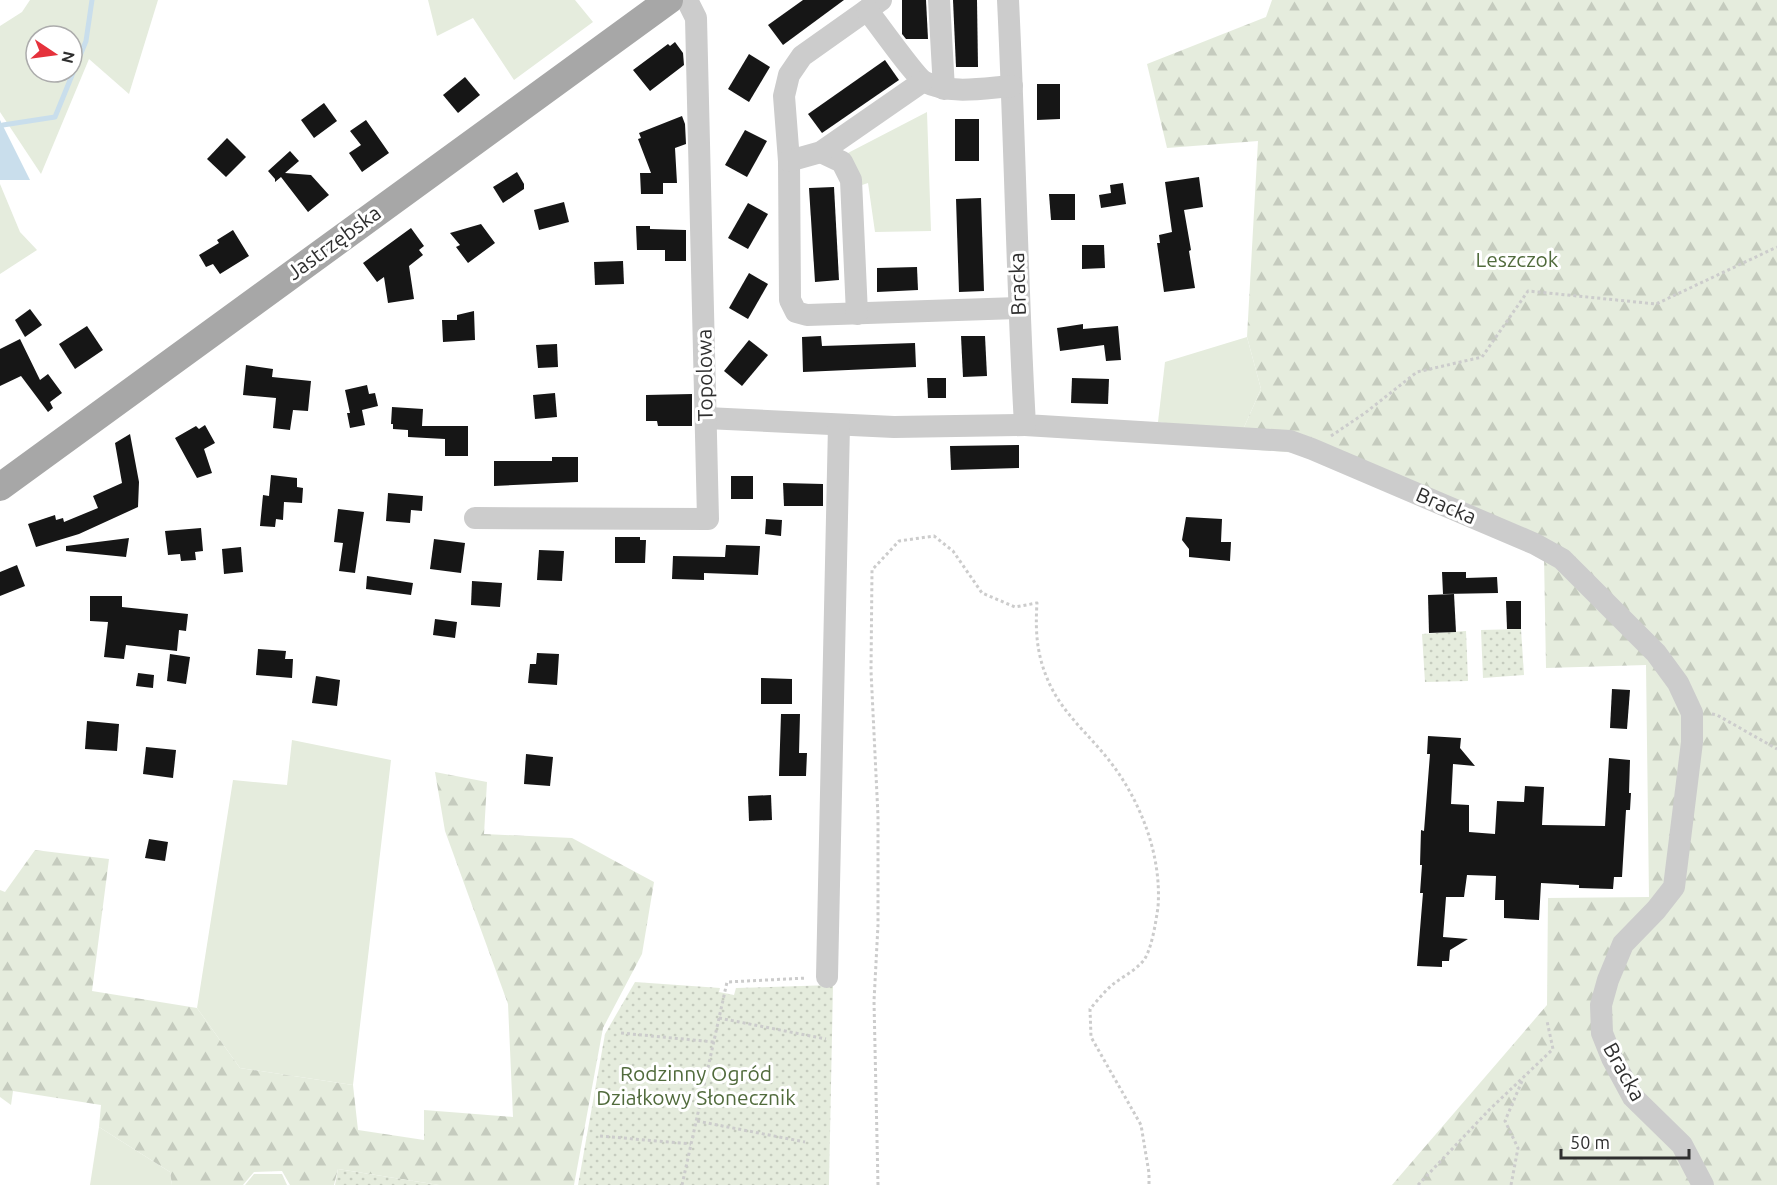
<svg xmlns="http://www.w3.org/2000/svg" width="1777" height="1185" font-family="Ubuntu,sans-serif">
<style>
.green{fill:#e5ecdd;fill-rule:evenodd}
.forest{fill:url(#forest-firs)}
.garden{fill:url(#garden-dots)}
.water{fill:#c9deec}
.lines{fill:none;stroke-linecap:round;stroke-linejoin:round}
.stream{stroke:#c9deec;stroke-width:5}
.building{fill:#161616}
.path{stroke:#ccc;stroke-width:3;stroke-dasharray:3 3;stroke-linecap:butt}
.minor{stroke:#ccc;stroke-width:22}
.major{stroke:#a7a7a7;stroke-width:28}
.labels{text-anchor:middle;stroke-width:6;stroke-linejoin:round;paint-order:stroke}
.street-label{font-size:21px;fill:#2f2f2f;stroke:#fff}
.park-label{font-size:21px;fill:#516b3c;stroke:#fff}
</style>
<defs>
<pattern id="forest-firs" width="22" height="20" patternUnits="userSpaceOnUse" patternTransform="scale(1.5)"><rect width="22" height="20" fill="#e5ecdd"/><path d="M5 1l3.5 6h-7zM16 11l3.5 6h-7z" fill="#c5cbbe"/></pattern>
<pattern id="garden-dots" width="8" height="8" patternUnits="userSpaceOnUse" patternTransform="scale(1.5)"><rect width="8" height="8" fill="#e5ecdd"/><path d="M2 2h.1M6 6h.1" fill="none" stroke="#c5cbbe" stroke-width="1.8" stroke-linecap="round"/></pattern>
</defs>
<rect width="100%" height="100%" fill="#fff"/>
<g class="green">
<path d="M 30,0 L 158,0 L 129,94 L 89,59 L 41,174 L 0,112 L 0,26 L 22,12 ZM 36,36 L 72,36 L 72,72 L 36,72 Z"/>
<path d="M 428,0 L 575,0 L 593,22 L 514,80 L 473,18 L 437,36 Z"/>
<path d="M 927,112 L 931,231 L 875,232 L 868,183 L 862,185 L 846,154 Z"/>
<path d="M 0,184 L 20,232 L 37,250 L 0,274 Z"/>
<path d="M 1247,337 L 1261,389 L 1241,434 L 1158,422 L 1165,362 Z"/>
<path d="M 292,740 L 391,760 L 353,1085 L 240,1068 L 197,1008 L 233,780 L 287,785 Z"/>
<path d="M 99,1127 L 170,1172 L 172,1185 L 90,1185 Z"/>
<path d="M 254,1174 L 282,1174 L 287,1185 L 245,1185 Z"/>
</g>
<g class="forest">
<path d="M 1272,0 L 1777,0 L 1777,1185 L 1392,1185 L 1547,1005 L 1548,898 L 1649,897 L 1646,665 L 1546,668 L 1544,556 L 1312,454 L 1245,449 L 1241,434 L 1261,389 L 1247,337 L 1258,141 L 1167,148 L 1147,64 L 1266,17 Z"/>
<path d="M 435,772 L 487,782 L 484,834 L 572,838 L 654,882 L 642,954 L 603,1028 L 574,1185 L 439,1185 L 338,1169 L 334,1185 L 290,1185 L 282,1171 L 254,1172 L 243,1185 L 172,1185 L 170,1172 L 99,1127 L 101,1105 L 13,1091 L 11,1105 L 0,1097 L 0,890 L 5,892 L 35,850 L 109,859 L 92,991 L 197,1008 L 240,1068 L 353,1085 L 358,1130 L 424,1140 L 424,1110 L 513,1117 L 508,1004 L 445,831 Z"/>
</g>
<g class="garden">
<path d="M 1521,629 L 1524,675 L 1483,678 L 1481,630 Z"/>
<path d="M 1466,631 L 1468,681 L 1425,682 L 1422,634 Z"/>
<path d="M 635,982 L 720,988 L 719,992 L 734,995 L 736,988 L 833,985 L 829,1185 L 578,1185 L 605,1034 Z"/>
<path d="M 338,1169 L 439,1185 L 335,1185 Z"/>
</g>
<path class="water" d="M 0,120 L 30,180 L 0,180 Z"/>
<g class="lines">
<path class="stream" d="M 3,125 L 55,117 L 86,41 L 92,0"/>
</g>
<g class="building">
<path d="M 803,0 L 844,0 L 783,45 L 768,25 Z"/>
<path d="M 902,0 L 926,0 L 928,39 L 906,39 L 902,34 Z"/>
<path d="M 953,0 L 977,0 L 978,67 L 956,67 Z"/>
<path d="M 675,42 L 683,53 L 684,65 L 650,91 L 633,70 L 668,44 L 670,46 Z"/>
<path d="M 749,54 L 770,67 L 749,102 L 728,89 Z"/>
<path d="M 885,60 L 899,80 L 822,133 L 808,114 Z"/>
<path d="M 465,77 L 480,95 L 458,113 L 443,95 Z"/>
<path d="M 1037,84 L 1060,84 L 1060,119 L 1037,120 Z"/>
<path d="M 324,103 L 337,121 L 314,138 L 301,120 Z"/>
<path d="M 682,116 L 685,124 L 686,144 L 675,148 L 677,183 L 663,183 L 663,194 L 641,194 L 640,173 L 651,173 L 638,139 L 641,138 L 639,133 Z"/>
<rect x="955" y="119" width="24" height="42"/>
<path d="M 366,120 L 389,153 L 362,172 L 349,153 L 361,145 L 350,131 Z"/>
<path d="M 745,130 L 767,141 L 747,177 L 725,165 Z"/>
<path d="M 227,138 L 246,157 L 226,177 L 207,159 Z"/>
<path d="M 290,151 L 299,161 L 285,173 L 311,175 L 329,195 L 308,212 L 281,177 L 275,182 L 275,179 L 268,171 Z"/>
<path d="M 517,172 L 524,184 L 524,189 L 503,203 L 493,187 Z"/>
<path d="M 1199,177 L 1203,207 L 1184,210 L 1191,250 L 1189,251 L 1195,288 L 1164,292 L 1157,243 L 1160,243 L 1159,235 L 1172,232 L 1165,182 Z"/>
<path d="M 1123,183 L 1126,204 L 1101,208 L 1099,195 L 1111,193 L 1110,185 Z"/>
<path d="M 834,187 L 839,280 L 815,282 L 809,188 Z"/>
<path d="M 1049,194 L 1075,194 L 1075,220 L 1051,220 Z"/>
<path d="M 981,198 L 984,291 L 959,292 L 956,199 Z"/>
<path d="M 564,202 L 569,222 L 539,230 L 534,210 Z"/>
<path d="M 748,203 L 768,214 L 748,249 L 728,238 Z"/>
<path d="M 481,224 L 495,243 L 468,263 L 456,247 L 460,245 L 450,233 Z"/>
<path d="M 636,226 L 650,226 L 650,229 L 686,230 L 686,261 L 665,261 L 665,250 L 637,250 Z"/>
<path d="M 411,228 L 424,246 L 419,250 L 423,255 L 409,266 L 414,299 L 388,303 L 384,277 L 377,282 L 363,263 Z"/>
<path d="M 233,230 L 249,256 L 220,274 L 213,264 L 206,267 L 199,255 L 219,243 L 217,240 Z"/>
<path d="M 1082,245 L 1104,245 L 1105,268 L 1082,269 Z"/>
<path d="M 623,261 L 624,284 L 595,285 L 594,262 Z"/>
<path d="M 917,267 L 918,290 L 877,292 L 877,268 Z"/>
<path d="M 749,273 L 768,284 L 748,319 L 729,308 Z"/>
<path d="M 30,309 L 42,325 L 25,337 L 15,320 Z"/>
<path d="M 474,311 L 475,340 L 443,342 L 442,320 L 457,320 L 457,315 Z"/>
<path d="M 1083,324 L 1083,329 L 1118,326 L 1121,360 L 1106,361 L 1104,345 L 1060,351 L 1057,328 Z"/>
<path d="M 87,326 L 103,350 L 75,369 L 59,344 Z"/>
<path d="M 821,336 L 822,346 L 915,343 L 916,367 L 803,372 L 802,337 Z"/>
<path d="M 961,336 L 985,336 L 987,376 L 963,377 Z"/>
<path d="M 20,339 L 40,380 L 48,374 L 62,393 L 50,402 L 53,408 L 48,412 L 21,376 L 0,386 L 0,349 Z"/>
<path d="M 749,340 L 768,355 L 742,386 L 724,371 Z"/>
<path d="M 557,344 L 558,367 L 538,368 L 536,345 Z"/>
<path d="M 246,365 L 273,369 L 272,377 L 311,381 L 308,411 L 293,410 L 290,430 L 273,428 L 276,398 L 243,395 Z"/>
<path d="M 927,378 L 946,378 L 946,398 L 928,398 Z"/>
<path d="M 1072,378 L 1109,379 L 1108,404 L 1071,403 Z"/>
<path d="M 367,385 L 369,394 L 375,393 L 378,406 L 362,410 L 365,425 L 350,428 L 347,413 L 350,413 L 345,390 Z"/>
<path d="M 555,393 L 557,417 L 535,419 L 533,395 Z"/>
<path d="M 692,394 L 692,426 L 658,426 L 657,421 L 646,421 L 646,395 Z"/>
<path d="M 392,407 L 423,409 L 422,426 L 468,426 L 468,456 L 445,456 L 445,439 L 408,437 L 408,430 L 393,429 L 393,424 L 391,424 Z"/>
<path d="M 205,425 L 215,443 L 204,449 L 212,473 L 197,478 L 175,438 L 196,426 L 199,429 Z"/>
<path d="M 130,434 L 139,482 L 138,507 L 79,534 L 36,547 L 28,524 L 55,515 L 56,520 L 63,518 L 64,522 L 98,508 L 93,496 L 122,483 L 115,443 Z"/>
<path d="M 1019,445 L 1019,468 L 951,470 L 950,446 Z"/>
<path d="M 552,457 L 578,457 L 578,482 L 494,486 L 494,461 L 552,461 Z"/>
<path d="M 271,475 L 297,478 L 297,487 L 303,488 L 302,503 L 284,502 L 283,520 L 276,519 L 275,527 L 260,526 L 263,495 L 269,496 Z"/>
<rect x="731" y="476" width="22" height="23"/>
<path d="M 783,483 L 823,484 L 823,506 L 784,506 Z"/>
<path d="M 388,493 L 423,496 L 422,511 L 411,510 L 410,523 L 386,521 Z"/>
<path d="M 338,509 L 364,512 L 355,573 L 339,571 L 343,543 L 334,542 Z"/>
<path d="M 1186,517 L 1222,519 L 1221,542 L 1231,542 L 1230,561 L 1189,557 L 1189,549 L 1182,540 Z"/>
<path d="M 766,519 L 782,520 L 781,536 L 765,534 Z"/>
<path d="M 201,528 L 203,551 L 195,552 L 196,560 L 181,561 L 180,554 L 168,555 L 165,531 Z"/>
<path d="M 615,537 L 640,537 L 640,540 L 646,540 L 645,563 L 615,563 Z"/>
<path d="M 129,538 L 126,557 L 66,551 L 66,546 Z"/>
<path d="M 434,539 L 465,543 L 461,573 L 430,569 Z"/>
<path d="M 726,545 L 760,546 L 758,575 L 704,573 L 704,580 L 672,579 L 673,556 L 725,557 Z"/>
<path d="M 241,547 L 243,572 L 224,574 L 222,549 Z"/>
<path d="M 539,550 L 564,551 L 562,581 L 537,580 Z"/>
<path d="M 17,565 L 25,586 L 0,596 L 0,572 Z"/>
<path d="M 1442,572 L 1466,572 L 1466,578 L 1497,577 L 1498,593 L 1443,594 Z"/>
<path d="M 367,576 L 413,583 L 411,595 L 366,589 Z"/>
<path d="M 472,581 L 502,583 L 500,607 L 471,605 Z"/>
<path d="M 1454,594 L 1456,632 L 1429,633 L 1428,595 Z"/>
<path d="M 90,596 L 122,596 L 122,607 L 188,614 L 186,631 L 179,630 L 177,651 L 126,645 L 124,659 L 104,657 L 108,622 L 90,621 Z"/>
<path d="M 1506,601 L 1521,601 L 1521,629 L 1507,629 Z"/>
<path d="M 435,619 L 457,622 L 455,638 L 433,635 Z"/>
<path d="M 258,649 L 286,651 L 285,659 L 293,659 L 292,678 L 256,675 Z"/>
<path d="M 537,653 L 559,654 L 557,685 L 528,683 L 530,664 L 536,664 Z"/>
<path d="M 170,654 L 190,657 L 186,684 L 167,681 Z"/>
<path d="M 138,673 L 154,675 L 153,688 L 136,686 Z"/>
<path d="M 316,676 L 340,680 L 337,706 L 312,703 Z"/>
<path d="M 761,678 L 792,679 L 792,704 L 761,704 Z"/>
<path d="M 1612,689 L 1630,690 L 1627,729 L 1610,728 Z"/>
<path d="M 781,714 L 800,714 L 799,753 L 807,753 L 806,776 L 779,776 Z"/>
<path d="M 87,721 L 119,724 L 117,751 L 85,749 Z"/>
<path d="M 1428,736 L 1461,738 L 1460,748 L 1475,766 L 1453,764 L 1451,804 L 1469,805 L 1469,832 L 1495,834 L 1497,801 L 1524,802 L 1525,786 L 1544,787 L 1542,825 L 1605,826 L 1609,758 L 1630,760 L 1629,793 L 1631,793 L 1630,810 L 1626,810 L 1622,877 L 1614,877 L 1613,889 L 1579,888 L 1579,885 L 1541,883 L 1539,920 L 1504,918 L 1504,900 L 1495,900 L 1496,876 L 1467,875 L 1464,897 L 1446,897 L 1443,937 L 1468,939 L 1450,950 L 1449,961 L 1442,961 L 1442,967 L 1417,966 L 1423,893 L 1420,893 L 1422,865 L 1420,865 L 1421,830 L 1424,831 L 1430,754 L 1427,754 Z"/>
<path d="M 146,747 L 176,750 L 173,778 L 143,774 Z"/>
<path d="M 526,754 L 553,757 L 550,786 L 524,784 Z"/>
<path d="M 771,795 L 772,820 L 749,821 L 748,796 Z"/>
<path d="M 149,839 L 168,842 L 165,861 L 145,858 Z"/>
</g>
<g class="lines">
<g class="path">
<path d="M 1331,436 L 1365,413 L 1417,372 L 1482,357 L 1528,291 L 1656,304 L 1777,247"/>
<path d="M 1712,714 L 1717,715 L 1777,749"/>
<path d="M 719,1018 L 826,1039"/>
<path d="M 621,1033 L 714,1042"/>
<path d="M 697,1121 L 805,1142"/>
<path d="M 600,1136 L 691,1144"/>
<path d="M 682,1185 L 727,982 L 807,978"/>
<path d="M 878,1185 L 874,1001 L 878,925 L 878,816 L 871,671 L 872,570 L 899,541 L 934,536 L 953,551 L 982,593 L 1015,607 L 1037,603 C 1035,634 1037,658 1051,687 C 1065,715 1089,735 1108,759 C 1140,799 1162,855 1158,907 C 1156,921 1152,948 1144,960 C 1135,971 1122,977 1112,985 C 1104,992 1097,1001 1090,1009 L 1091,1037 L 1141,1125 L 1149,1173 L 1149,1185"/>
<path d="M 1418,1185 L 1489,1110 L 1553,1049 L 1547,1021"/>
<path d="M 1511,1185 L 1518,1148 L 1505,1121 L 1522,1081"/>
</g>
<g class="minor">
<path d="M 881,0 L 802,56 L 789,75 L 784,96 L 789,161 L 790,300 L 796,312 L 807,315 L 1019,308"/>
<path d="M 939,0 L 944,89"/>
<path d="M 1008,0 C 1015,142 1017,284 1025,425 L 1290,441 L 1312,449 L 1535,544 L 1562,559 L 1656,653 L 1678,683 L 1692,713 L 1692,742 L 1674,887 L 1656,910 L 1623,944 L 1608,980 L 1601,1005 L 1602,1033 L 1612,1058 L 1633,1097 L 1682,1145 L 1703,1185"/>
<path d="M 867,10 C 877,22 916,78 925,82 C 951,95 984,88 1012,86"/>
<path d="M 821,152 L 842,162 L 851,180 L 857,314"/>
<path d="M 789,161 L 821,152 L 922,82"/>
<path d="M 706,418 L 894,427 L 1025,425"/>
<path d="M 475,518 L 708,519 L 696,18 L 687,0"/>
<path d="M 827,977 L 839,425"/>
</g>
<path class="major" d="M 0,487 L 669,0"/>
</g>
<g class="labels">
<g class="street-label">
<text transform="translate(334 243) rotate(-36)" y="7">Jastrzębska</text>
<text transform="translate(1018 284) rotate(-92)" y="7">Bracka</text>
<text transform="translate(705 375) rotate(-91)" y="7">Topolowa</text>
<text transform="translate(1446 506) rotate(23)" y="7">Bracka</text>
<text transform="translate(1624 1072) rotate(61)" y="7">Bracka</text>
</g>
<g class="park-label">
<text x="1517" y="267">Leszczok</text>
<text x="696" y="1081">Rodzinny Ogród<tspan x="696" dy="24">Działkowy Słonecznik</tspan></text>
</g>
</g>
<g transform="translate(54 54) rotate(103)"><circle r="28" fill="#ffffff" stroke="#acacac" stroke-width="1.5"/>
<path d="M0-4.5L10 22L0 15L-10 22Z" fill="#e5323c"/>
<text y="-9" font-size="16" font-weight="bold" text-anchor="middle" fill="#2f2f2f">N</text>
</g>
<path d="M1561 1149v9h128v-9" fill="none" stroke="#2f2f2f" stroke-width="3"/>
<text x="1570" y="1149" font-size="18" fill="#2f2f2f" stroke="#ffffff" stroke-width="4.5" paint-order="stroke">50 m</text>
</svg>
